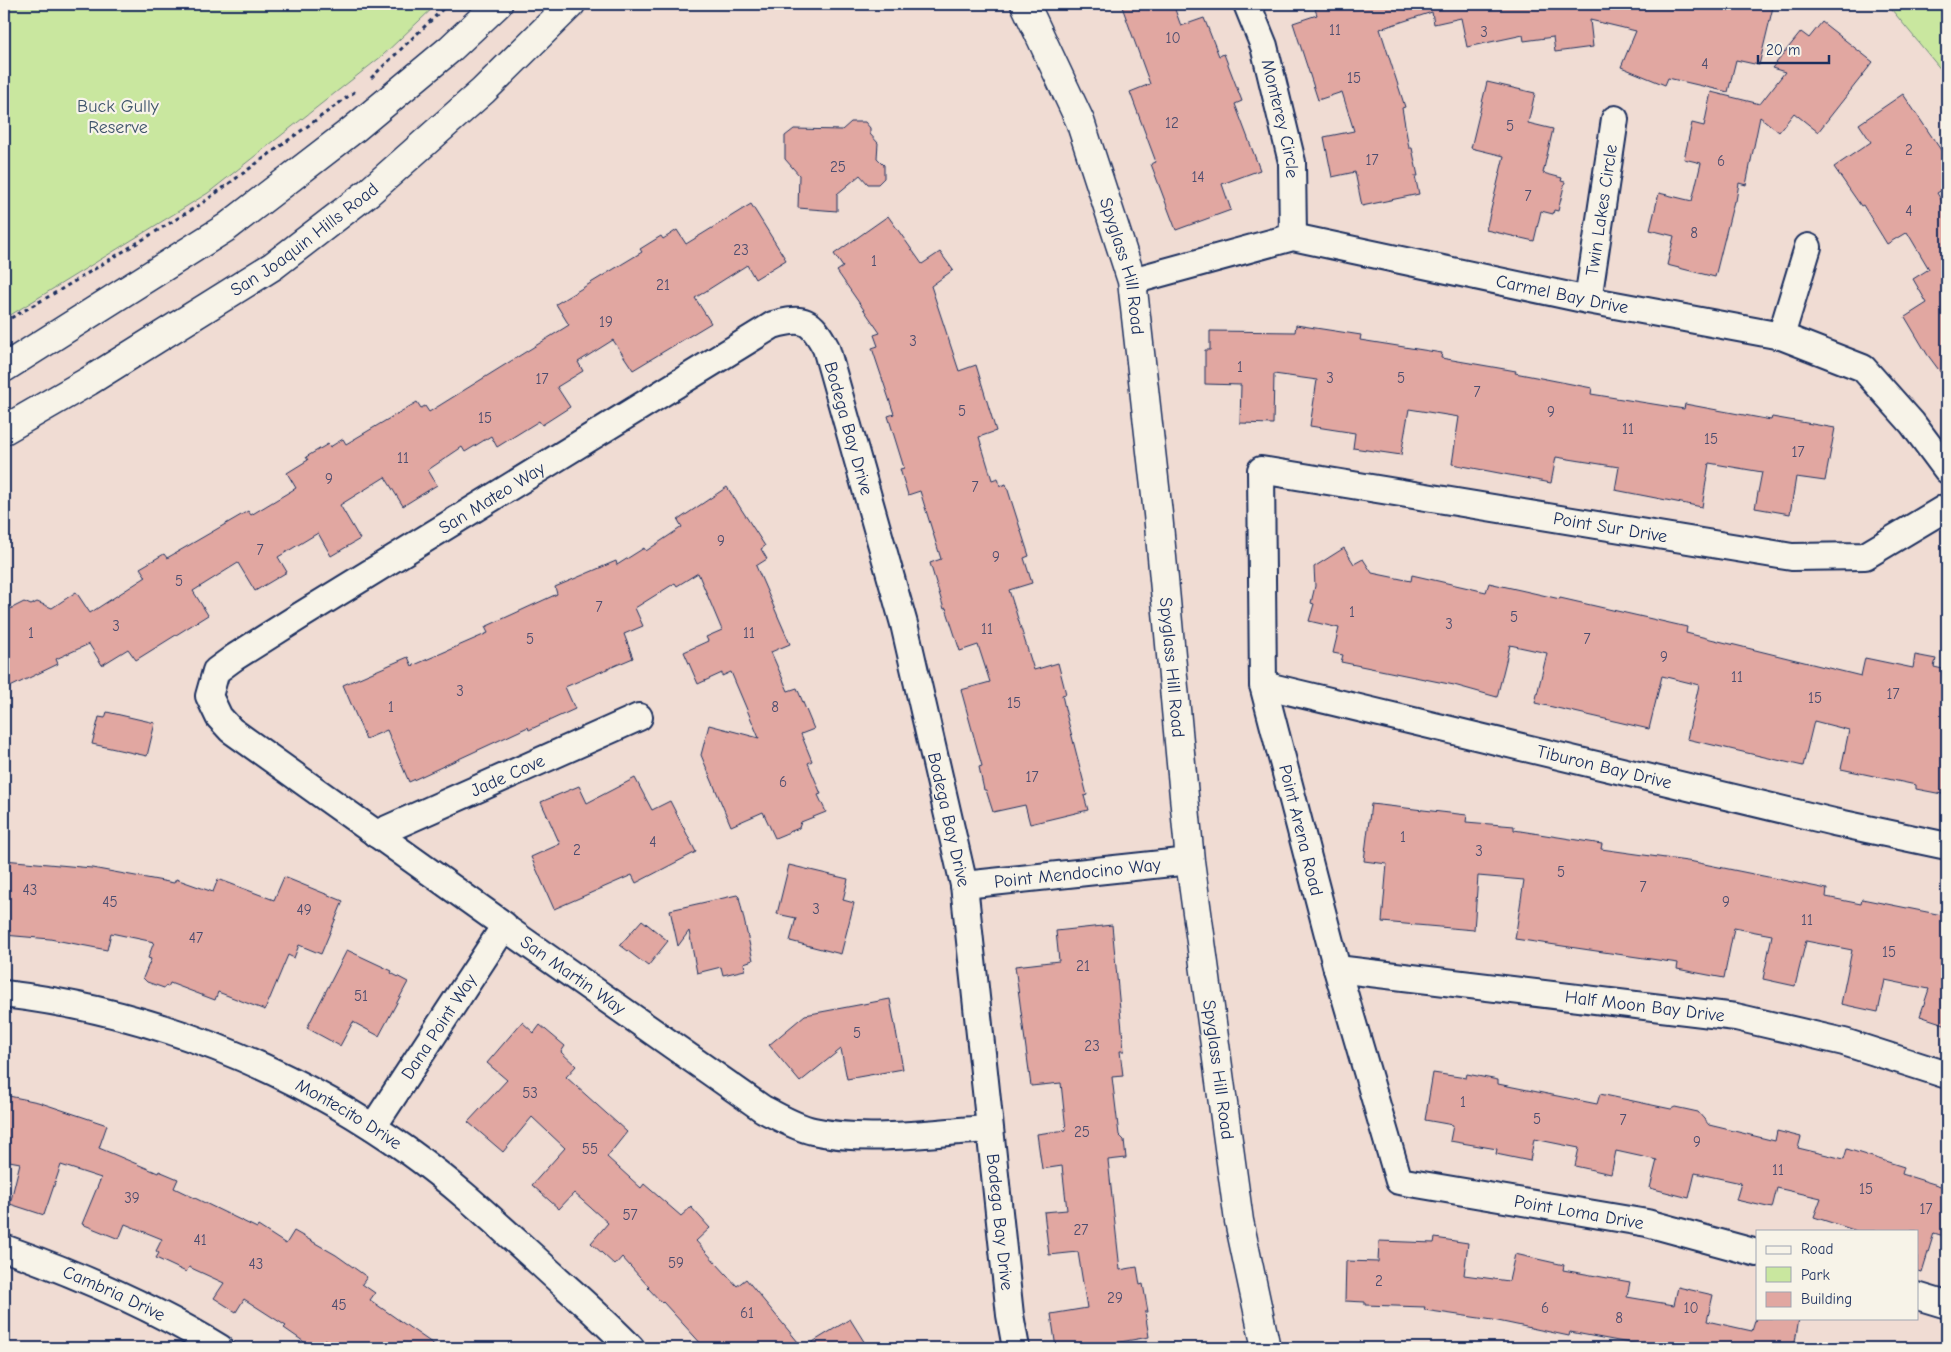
<svg xmlns="http://www.w3.org/2000/svg" width="1951" height="1352" font-family="'Comic Neue',sans-serif">
<style>
.green{fill:#c9e79f;stroke:#728b7e}
.building{fill:#e1a7a1;stroke:#1b2f5e}
.lines{fill:none;stroke-linecap:round;stroke-linejoin:round}
.street-casing{stroke:#1b2f5e;stroke-width:30}
.secondary-casing{stroke:#1b2f5e;stroke-width:31}
.path{stroke:#1b2f5e;stroke-width:3;stroke-dasharray:4 4;stroke-linecap:butt}
.street{stroke:#f7f3e8;stroke-width:26}
.secondary{stroke:#f7f3e8;stroke-width:28}
.labels{text-anchor:middle;stroke-width:4.5;stroke-linejoin:round;paint-order:stroke}
.number-label{font-size:15px;fill:#4c4d6f}
.park-label{font-size:18px;fill:#3e546b;stroke:#f7f3e8}
.street-label{font-size:18px;fill:#1b2f5e;stroke:#f7f3e8}
</style>
<rect width="100%" height="100%" fill="#f0dcd3"/>
<filter id="ink" filterUnits="userSpaceOnUse"><feTurbulence type="fractalNoise" baseFrequency=".02" numOctaves="2"/><feDisplacementMap in="SourceGraphic" scale="10" xChannelSelector="R" yChannelSelector="G"/><feConvolveMatrix kernelMatrix="1 2 1 2 8 2 1 2 1" color-interpolation-filters="sRGB"/></filter>
<g filter="url(#ink)">
<g class="green">
<path d="M 4,4 L 437,4 L 382,56 L 208,193 L 4,319 Z"/>
<path d="M 1887,4 L 1947,4 L 1947,77 Z"/>
</g>
<g class="building">
<path d="M 1121,4 L 1173,4 L 1181,26 L 1204,18 L 1219,56 L 1224,54 L 1242,101 L 1235,104 L 1260,170 L 1222,184 L 1231,210 L 1176,230 L 1151,164 L 1156,162 L 1130,92 L 1150,84 Z"/>
<path d="M 1332,4 L 1758,4 L 1773,7 L 1759,65 L 1736,60 L 1728,92 L 1668,78 L 1665,85 L 1621,67 L 1636,31 L 1590,20 L 1593,47 L 1555,52 L 1553,37 L 1524,41 L 1523,35 L 1467,47 L 1461,18 L 1434,24 L 1432,12 L 1380,29 L 1405,107 L 1402,108 L 1409,148 L 1412,148 L 1418,176 L 1415,176 L 1419,194 L 1362,206 L 1355,172 L 1332,177 L 1324,137 L 1354,131 L 1342,92 L 1318,100 L 1293,23 L 1317,15 L 1315,9 Z"/>
<path d="M 1822,22 L 1873,62 L 1818,132 L 1794,113 L 1779,132 L 1760,117 L 1746,185 L 1739,183 L 1736,201 L 1734,201 L 1715,277 L 1667,265 L 1674,236 L 1650,230 L 1659,193 L 1692,201 L 1701,163 L 1684,159 L 1692,123 L 1704,126 L 1711,92 L 1760,104 L 1785,72 L 1772,68 L 1801,32 L 1809,38 Z"/>
<path d="M 1487,82 L 1535,93 L 1528,123 L 1553,129 L 1543,173 L 1562,178 L 1561,181 L 1565,182 L 1558,211 L 1554,210 L 1553,214 L 1541,211 L 1534,241 L 1486,230 L 1504,156 L 1471,148 Z"/>
<path d="M 1903,94 L 1947,159 L 1947,187 L 1937,193 L 1947,209 L 1947,381 L 1927,354 L 1905,317 L 1927,303 L 1913,279 L 1929,269 L 1907,232 L 1887,244 L 1863,205 L 1861,206 L 1834,167 L 1871,142 L 1859,124 Z"/>
<path d="M 851,122 L 865,122 L 870,128 L 870,134 L 878,143 L 877,158 L 884,165 L 884,178 L 878,184 L 868,184 L 860,175 L 837,194 L 837,211 L 798,208 L 799,175 L 785,159 L 785,136 L 794,129 L 842,130 Z"/>
<path d="M 751,204 L 786,260 L 755,279 L 747,265 L 695,298 L 711,323 L 633,370 L 613,340 L 578,362 L 583,371 L 557,387 L 570,407 L 542,425 L 539,421 L 497,447 L 491,436 L 465,452 L 462,447 L 428,470 L 437,485 L 403,506 L 385,477 L 340,505 L 360,539 L 331,556 L 318,533 L 278,557 L 287,572 L 255,591 L 238,563 L 193,591 L 208,615 L 136,660 L 128,649 L 102,665 L 89,644 L 56,659 L 58,664 L 4,690 L 4,612 L 24,602 L 31,605 L 37,602 L 52,608 L 76,592 L 90,613 L 146,577 L 140,568 L 164,554 L 167,558 L 248,511 L 251,515 L 296,488 L 287,473 L 308,460 L 306,457 L 328,444 L 330,447 L 343,439 L 346,444 L 417,402 L 421,408 L 425,406 L 429,412 L 569,325 L 556,304 L 642,252 L 640,249 L 661,236 L 663,239 L 677,230 L 686,244 Z"/>
<path d="M 888,216 L 922,264 L 940,252 L 953,270 L 931,286 L 959,371 L 976,365 L 996,431 L 979,437 L 992,480 L 998,478 L 1000,486 L 1006,484 L 1029,556 L 1024,558 L 1032,583 L 1009,590 L 1034,670 L 1058,663 L 1066,694 L 1062,695 L 1066,713 L 1087,795 L 1084,796 L 1088,810 L 1030,824 L 1025,805 L 993,812 L 986,790 L 984,790 L 979,767 L 982,766 L 961,690 L 990,682 L 978,645 L 960,651 L 946,608 L 944,609 L 930,563 L 941,559 L 920,491 L 908,495 L 900,469 L 904,468 L 888,416 L 894,414 L 872,348 L 878,346 L 874,335 L 880,333 L 837,271 L 843,267 L 834,254 Z"/>
<path d="M 1296,325 L 1361,335 L 1360,340 L 1442,353 L 1441,358 L 1516,371 L 1515,373 L 1592,388 L 1591,394 L 1684,409 L 1685,404 L 1771,420 L 1772,417 L 1835,428 L 1825,481 L 1796,477 L 1790,514 L 1755,508 L 1762,472 L 1709,463 L 1702,507 L 1615,490 L 1619,467 L 1556,457 L 1551,483 L 1452,464 L 1459,417 L 1409,409 L 1401,455 L 1353,448 L 1355,433 L 1310,426 L 1317,380 L 1274,374 L 1273,424 L 1240,423 L 1241,385 L 1205,384 L 1205,350 L 1210,350 L 1210,331 L 1295,332 Z"/>
<path d="M 727,487 L 765,546 L 761,549 L 767,559 L 756,566 L 790,644 L 771,652 L 788,691 L 797,688 L 814,729 L 801,734 L 812,761 L 808,763 L 821,794 L 818,795 L 826,812 L 801,822 L 799,828 L 775,838 L 763,812 L 731,826 L 701,755 L 709,725 L 759,738 L 731,672 L 722,676 L 722,673 L 698,684 L 684,652 L 708,641 L 706,637 L 722,630 L 698,573 L 677,586 L 675,583 L 635,608 L 643,626 L 624,634 L 633,658 L 565,687 L 575,709 L 529,730 L 528,727 L 409,782 L 387,730 L 366,739 L 343,685 L 408,657 L 412,666 L 488,633 L 485,627 L 557,594 L 555,587 L 616,561 L 617,565 L 644,548 L 646,551 L 682,527 L 678,520 Z"/>
<path d="M 1344,548 L 1354,564 L 1363,559 L 1372,573 L 1411,581 L 1412,575 L 1486,592 L 1489,583 L 1560,599 L 1560,598 L 1687,627 L 1686,633 L 1861,676 L 1865,658 L 1913,668 L 1915,655 L 1936,659 L 1934,667 L 1947,670 L 1947,795 L 1916,789 L 1916,785 L 1841,769 L 1849,730 L 1814,721 L 1803,766 L 1687,739 L 1699,685 L 1662,676 L 1649,729 L 1535,703 L 1547,653 L 1510,645 L 1497,697 L 1454,685 L 1341,662 L 1343,655 L 1333,653 L 1339,628 L 1309,621 L 1314,604 L 1311,603 L 1315,586 L 1314,567 Z"/>
<path d="M 107,712 L 155,723 L 147,756 L 92,744 L 99,717 L 105,718 Z"/>
<path d="M 635,778 L 652,810 L 670,801 L 696,852 L 636,883 L 632,875 L 554,909 L 531,857 L 560,844 L 541,802 L 579,786 L 587,803 Z"/>
<path d="M 1371,804 L 1467,815 L 1466,822 L 1514,826 L 1514,830 L 1602,844 L 1601,849 L 1694,862 L 1827,889 L 1826,897 L 1861,904 L 1862,899 L 1947,916 L 1947,1025 L 1920,1016 L 1929,989 L 1885,980 L 1878,1012 L 1841,1004 L 1852,950 L 1806,941 L 1795,986 L 1763,979 L 1772,935 L 1734,928 L 1724,978 L 1677,969 L 1678,963 L 1515,939 L 1524,880 L 1478,876 L 1474,930 L 1382,922 L 1387,864 L 1364,861 Z"/>
<path d="M 4,860 L 92,868 L 174,883 L 176,879 L 213,892 L 218,879 L 274,900 L 284,877 L 343,901 L 321,954 L 299,945 L 294,958 L 288,955 L 265,1010 L 218,992 L 215,1000 L 170,983 L 168,987 L 165,986 L 164,988 L 147,982 L 143,978 L 151,959 L 148,958 L 154,942 L 111,933 L 107,950 L 50,939 L 4,935 Z"/>
<path d="M 789,865 L 848,879 L 843,900 L 854,903 L 841,954 L 790,941 L 796,918 L 777,914 Z"/>
<path d="M 737,895 L 739,897 L 753,960 L 744,963 L 745,970 L 723,975 L 721,967 L 697,973 L 689,931 L 678,946 L 670,910 Z"/>
<path d="M 642,920 L 668,941 L 648,966 L 620,945 Z"/>
<path d="M 1112,925 L 1124,1051 L 1120,1051 L 1123,1076 L 1112,1077 L 1119,1135 L 1124,1140 L 1126,1158 L 1108,1160 L 1120,1270 L 1137,1267 L 1140,1285 L 1143,1284 L 1148,1312 L 1145,1312 L 1149,1337 L 1085,1348 L 1056,1348 L 1051,1314 L 1087,1308 L 1078,1252 L 1049,1255 L 1044,1212 L 1067,1210 L 1062,1166 L 1042,1169 L 1037,1134 L 1066,1130 L 1061,1083 L 1031,1086 L 1015,966 L 1059,961 L 1056,931 Z"/>
<path d="M 347,950 L 392,971 L 391,973 L 408,982 L 379,1036 L 353,1022 L 340,1046 L 307,1028 Z"/>
<path d="M 890,999 L 903,1069 L 847,1079 L 841,1049 L 800,1082 L 769,1045 L 805,1015 Z"/>
<path d="M 522,1022 L 534,1033 L 540,1025 L 565,1046 L 561,1052 L 576,1066 L 566,1077 L 627,1132 L 607,1157 L 641,1188 L 644,1184 L 681,1216 L 691,1207 L 710,1228 L 696,1241 L 737,1286 L 746,1279 L 803,1348 L 705,1348 L 663,1302 L 662,1303 L 648,1288 L 649,1287 L 622,1257 L 615,1265 L 591,1243 L 608,1223 L 574,1193 L 559,1209 L 532,1185 L 565,1148 L 532,1117 L 503,1152 L 468,1122 L 507,1080 L 487,1063 Z"/>
<path d="M 1433,1073 L 1466,1078 L 1467,1074 L 1498,1080 L 1498,1084 L 1597,1104 L 1600,1094 L 1671,1109 L 1675,1107 L 1698,1112 L 1709,1125 L 1734,1131 L 1775,1141 L 1777,1131 L 1801,1137 L 1798,1148 L 1844,1159 L 1847,1149 L 1904,1167 L 1902,1174 L 1947,1188 L 1947,1237 L 1934,1233 L 1922,1272 L 1917,1271 L 1917,1231 L 1857,1231 L 1814,1217 L 1821,1198 L 1777,1188 L 1772,1208 L 1736,1200 L 1741,1183 L 1695,1173 L 1689,1198 L 1650,1188 L 1657,1160 L 1616,1151 L 1611,1174 L 1575,1166 L 1579,1148 L 1534,1139 L 1530,1161 L 1496,1154 L 1497,1149 L 1450,1141 L 1453,1125 L 1425,1120 Z"/>
<path d="M 4,1095 L 38,1102 L 107,1125 L 99,1148 L 158,1173 L 159,1171 L 178,1179 L 174,1188 L 257,1228 L 258,1226 L 286,1244 L 294,1231 L 336,1255 L 367,1277 L 362,1284 L 375,1293 L 370,1300 L 439,1348 L 338,1348 L 325,1339 L 319,1348 L 313,1348 L 284,1328 L 286,1326 L 244,1299 L 236,1312 L 214,1298 L 224,1283 L 189,1267 L 186,1272 L 156,1258 L 159,1253 L 156,1251 L 162,1239 L 125,1224 L 119,1239 L 82,1224 L 101,1178 L 61,1165 L 44,1215 L 10,1204 L 20,1163 L 4,1160 Z"/>
<path d="M 1435,1238 L 1468,1243 L 1464,1275 L 1509,1281 L 1515,1254 L 1564,1265 L 1563,1270 L 1630,1282 L 1627,1297 L 1674,1305 L 1678,1287 L 1713,1295 L 1707,1321 L 1752,1331 L 1756,1318 L 1799,1318 L 1794,1348 L 1656,1348 L 1570,1332 L 1569,1336 L 1493,1320 L 1424,1310 L 1425,1307 L 1365,1305 L 1365,1302 L 1345,1301 L 1346,1261 L 1378,1262 L 1379,1241 L 1434,1243 Z"/>
<path d="M 850,1319 L 868,1348 L 803,1348 Z"/>
</g>
<g class="lines">
<defs>
<g id="street">
<path id="s1" d="M 1247,4 L 1264,46 L 1292,162 L 1293,237"/>
<path id="s2" d="M 1132,281 L 1293,237 L 1588,300 L 1781,336 L 1863,368 L 1912,423 L 1947,470"/>
<path id="s3" d="M 1588,300 L 1615,119"/>
<path d="M 1781,336 L 1808,247"/>
<path id="s4" d="M 1263,685 L 1834,822 L 1947,846"/>
<path id="s5" d="M 376,834 L 639,717"/>
<path id="s6" d="M 964,885 L 1190,861"/>
<path id="s7" d="M 1337,969 L 1736,1017 L 1844,1042 L 1947,1075"/>
<path id="s8" d="M 4,994 C 150,1011 291,1067 411,1153 C 457,1186 498,1225 540,1263 C 570,1291 602,1318 631,1348"/>
<path id="s9" d="M 373,1127 L 504,927"/>
<path id="s10" d="M 989,1129 C 933,1132 867,1143 813,1131 C 795,1127 779,1117 763,1109 L 504,927 L 504,925 L 231,730 L 219,717 L 209,696 L 216,671 L 235,657 L 300,616 L 773,325 C 804,316 811,320 826,348 L 904,624 L 964,885 L 1010,1315 L 1016,1348"/>
<path id="s11" d="M 4,1248 C 79,1275 152,1306 220,1348"/>
<path id="s12" d="M 1757,1253 L 1647,1223 L 1399,1181 L 1337,969 L 1263,685 L 1261,470 L 1792,557 L 1865,556 L 1947,507"/>
<path d="M 1917,1296 L 1947,1305"/>
</g>
<g id="secondary">
<path id="s13" d="M 1025,4 L 1080,121 L 1132,281 L 1158,514 L 1190,861 L 1239,1221 L 1266,1348"/>
<path d="M 4,368 L 227,227 L 354,129 L 450,49 L 498,4"/>
<path id="s14" d="M 4,430 L 89,381 L 273,266 L 369,192 L 483,91 L 571,4"/>
</g>
</defs>
<use href="#street" class="street-casing"/>
<use href="#secondary" class="secondary-casing"/>
<g class="path">
<path d="M 371,78 L 448,4"/>
<path d="M 4,322 L 60,290 L 201,204 L 357,90"/>
</g>
<use href="#street" class="street"/>
<use href="#secondary" class="secondary"/>
</g>
</g>
<g class="labels">
<g class="number-label">
<text x="1335" y="35">11</text>
<text x="1484" y="37">3</text>
<text x="1173" y="43">10</text>
<text x="1705" y="69">4</text>
<text x="1354" y="83">15</text>
<text x="1172" y="128">12</text>
<text x="1510" y="131">5</text>
<text x="1909" y="155">2</text>
<text x="1372" y="165">17</text>
<text x="1721" y="166">6</text>
<text x="838" y="172">25</text>
<text x="1198" y="182">14</text>
<text x="1528" y="201">7</text>
<text x="1909" y="216">4</text>
<text x="1694" y="238">8</text>
<text x="741" y="255">23</text>
<text x="874" y="266">1</text>
<text x="663" y="290">21</text>
<text x="606" y="327">19</text>
<text x="913" y="346">3</text>
<text x="1240" y="372">1</text>
<text x="1330" y="383">3</text>
<text x="1401" y="383">5</text>
<text x="542" y="384">17</text>
<text x="1477" y="397">7</text>
<text x="962" y="416">5</text>
<text x="1551" y="417">9</text>
<text x="485" y="423">15</text>
<text x="1628" y="434">11</text>
<text x="1711" y="444">15</text>
<text x="1798" y="457">17</text>
<text x="403" y="463">11</text>
<text x="329" y="484">9</text>
<text x="975" y="492">7</text>
<text x="721" y="546">9</text>
<text x="260" y="555">7</text>
<text x="996" y="562">9</text>
<text x="179" y="586">5</text>
<text x="599" y="612">7</text>
<text x="1352" y="617">1</text>
<text x="1514" y="622">5</text>
<text x="1449" y="629">3</text>
<text x="116" y="631">3</text>
<text x="987" y="634">11</text>
<text x="31" y="638">1</text>
<text x="749" y="638">11</text>
<text x="530" y="644">5</text>
<text x="1587" y="644">7</text>
<text x="1664" y="662">9</text>
<text x="1737" y="682">11</text>
<text x="460" y="696">3</text>
<text x="1893" y="699">17</text>
<text x="1815" y="703">15</text>
<text x="1014" y="708">15</text>
<text x="391" y="712">1</text>
<text x="775" y="712">8</text>
<text x="1032" y="782">17</text>
<text x="783" y="787">6</text>
<text x="1403" y="842">1</text>
<text x="653" y="847">4</text>
<text x="577" y="855">2</text>
<text x="1479" y="856">3</text>
<text x="1561" y="877">5</text>
<text x="1643" y="892">7</text>
<text x="30" y="895">43</text>
<text x="110" y="907">45</text>
<text x="1726" y="907">9</text>
<text x="816" y="914">3</text>
<text x="304" y="915">49</text>
<text x="1807" y="925">11</text>
<text x="196" y="943">47</text>
<text x="1889" y="957">15</text>
<text x="1083" y="971">21</text>
<text x="361" y="1001">51</text>
<text x="857" y="1038">5</text>
<text x="1092" y="1051">23</text>
<text x="530" y="1098">53</text>
<text x="1463" y="1107">1</text>
<text x="1537" y="1124">5</text>
<text x="1623" y="1125">7</text>
<text x="1082" y="1137">25</text>
<text x="1697" y="1147">9</text>
<text x="590" y="1154">55</text>
<text x="1778" y="1175">11</text>
<text x="1866" y="1194">15</text>
<text x="132" y="1203">39</text>
<text x="1926" y="1214">17</text>
<text x="630" y="1220">57</text>
<text x="1081" y="1235">27</text>
<text x="200" y="1245">41</text>
<text x="676" y="1268">59</text>
<text x="256" y="1269">43</text>
<text x="1379" y="1286">2</text>
<text x="1115" y="1303">29</text>
<text x="339" y="1310">45</text>
<text x="1545" y="1313">6</text>
<text x="1691" y="1313">10</text>
<text x="747" y="1318">61</text>
<text x="1619" y="1323">8</text>
</g>
<g class="park-label">
<text x="118" y="112">Buck Gully<tspan x="118" dy="21">Reserve</tspan></text>
</g>
<g class="street-label">
<text dy="6" stroke="none"><textPath href="#s1" startOffset="120">Monterey Circle</textPath></text>
<text dy="6" stroke="none"><textPath href="#s3" startOffset="91">Twin Lakes Circle</textPath></text>
<text dy="6" stroke="none"><textPath href="#s14" startOffset="356">San Joaquin Hills Road</textPath></text>
<text dy="6" stroke="none"><textPath href="#s13" startOffset="281">Spyglass Hill Road</textPath></text>
<text dy="6" stroke="none"><textPath href="#s2" startOffset="442">Carmel Bay Drive</textPath></text>
<text dy="6" stroke="none"><textPath href="#s10" startOffset="1758">Bodega Bay Drive</textPath></text>
<text dy="6" stroke="none"><textPath href="#s10" startOffset="1278">San Mateo Way</textPath></text>
<text dy="6" stroke="none"><textPath href="#s12" startOffset="1449">Point Sur Drive</textPath></text>
<text dy="6" stroke="none"><textPath href="#s13" startOffset="686">Spyglass Hill Road</textPath></text>
<text dy="6" stroke="none"><textPath href="#s4" startOffset="351">Tiburon Bay Drive</textPath></text>
<text dy="6" stroke="none"><textPath href="#s5" startOffset="144">Jade Cove</textPath></text>
<text dy="6" stroke="none"><textPath href="#s10" startOffset="2162">Bodega Bay Drive</textPath></text>
<text transform="translate(1301 830) rotate(76)" y="6">Point Arena Road</text>
<text dy="6" stroke="none"><textPath href="#s6" startOffset="114">Point Mendocino Way</textPath></text>
<text transform="translate(573 975) rotate(35)" y="6">San Martin Way</text>
<text dy="6" stroke="none"><textPath href="#s7" startOffset="310">Half Moon Bay Drive</textPath></text>
<text dy="6" stroke="none"><textPath href="#s9" startOffset="120">Dana Point Way</textPath></text>
<text dy="6" stroke="none"><textPath href="#s13" startOffset="1091">Spyglass Hill Road</textPath></text>
<text dy="6" stroke="none"><textPath href="#s8" startOffset="368">Montecito Drive</textPath></text>
<text transform="translate(1579 1212) rotate(10)" y="6">Point Loma Drive</text>
<text dy="6" stroke="none"><textPath href="#s10" startOffset="2568">Bodega Bay Drive</textPath></text>
<text dy="6" stroke="none"><textPath href="#s11" startOffset="119">Cambria Drive</textPath></text>
</g>
</g>
<rect width="1951" height="1352" fill="none" stroke="#f7f3e8" stroke-width="20"/>
<rect x="10" y="10" width="1931" height="1332" fill="none" stroke="#1b2f5e" stroke-width="2" filter="url(#ink)"/>
<rect x="1756" y="1230" width="162" height="90" fill="#f7f3e8" stroke="#9fa5b1"/>
<rect x="1766" y="1246" width="25" height="8" fill="#f7f3e8" stroke="#9fa5b1"/>
<text x="1801" y="1254" font-size="15" fill="#1b2f5e">Road</text>
<rect x="1766" y="1267" width="25" height="15" fill="#c9e79f" stroke="#9fa5b1"/>
<text x="1801" y="1280" font-size="15" fill="#1b2f5e">Park</text>
<rect x="1766" y="1292" width="25" height="15" fill="#e1a7a1" stroke="#9fa5b1"/>
<text x="1801" y="1304" font-size="15" fill="#1b2f5e">Building</text>
<path d="M1758 55v8h71v-8" fill="none" stroke="#1b2f5e" stroke-width="2.5"/>
<text x="1766" y="55" font-size="15" fill="#1b2f5e" stroke="#f7f3e8" stroke-width="4" paint-order="stroke">20 m</text>
</svg>
